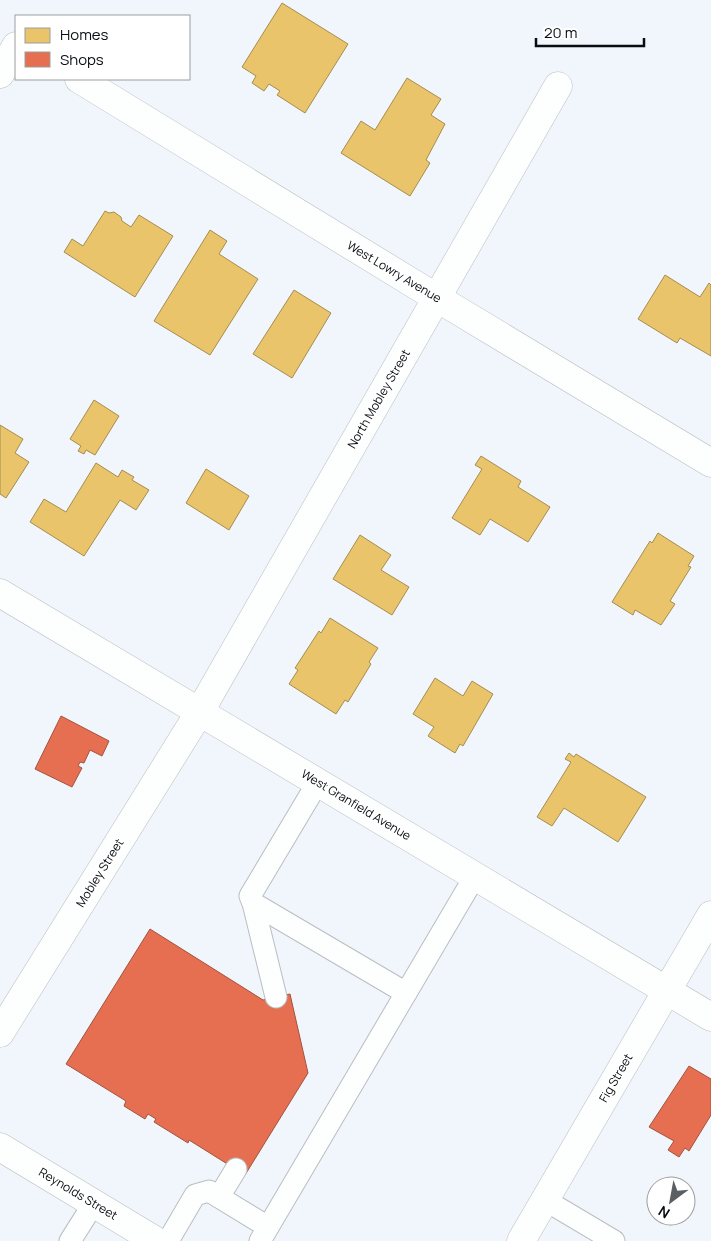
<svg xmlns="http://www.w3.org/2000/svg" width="711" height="1241" font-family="Manrope,sans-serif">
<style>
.homes{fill:#e9c46a;stroke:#a68d4f}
.shops{fill:#e76f51;stroke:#a4523e}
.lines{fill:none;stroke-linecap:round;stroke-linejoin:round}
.service-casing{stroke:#b9bec2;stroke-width:23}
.minor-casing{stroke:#b9bec2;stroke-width:29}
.secondary-casing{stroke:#b9bec2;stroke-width:29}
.service{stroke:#fdfefe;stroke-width:21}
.minor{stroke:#fdfefe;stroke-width:28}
.secondary{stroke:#fdfefe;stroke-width:28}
.labels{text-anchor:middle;stroke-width:5;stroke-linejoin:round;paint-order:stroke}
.street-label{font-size:12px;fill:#080d10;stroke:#fff}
</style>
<rect width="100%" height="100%" fill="#f0f6fb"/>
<g class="homes">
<path d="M 282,3 L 348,44 L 305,113 L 277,95 L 280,91 L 269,84 L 264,91 L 252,83 L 256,76 L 242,67 Z"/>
<path d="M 407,78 L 441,99 L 431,115 L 445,124 L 426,160 L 430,163 L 410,196 L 341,153 L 361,121 L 375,130 Z"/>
<path d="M 105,211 L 109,213 L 114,212 L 121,217 L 122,221 L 131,227 L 139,215 L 173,236 L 135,297 L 64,252 L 72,239 L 83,246 Z"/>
<path d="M 210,230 L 227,241 L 219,254 L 258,279 L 210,355 L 154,321 Z"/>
<path d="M 665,275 L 700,297 L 709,283 L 711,285 L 711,356 L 680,338 L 677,343 L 638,319 Z"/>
<path d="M 294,290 L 331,313 L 292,378 L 253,354 Z"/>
<path d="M 94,400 L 119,416 L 95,455 L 86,450 L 84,454 L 78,451 L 81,446 L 70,439 Z"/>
<path d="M 0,425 L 23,439 L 15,453 L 29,462 L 6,498 L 0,494 Z"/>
<path d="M 481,456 L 521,481 L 518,487 L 550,507 L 528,542 L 490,519 L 480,535 L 452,518 L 482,469 L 475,465 Z"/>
<path d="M 96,463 L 118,477 L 122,470 L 134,477 L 132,480 L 149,490 L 136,510 L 120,500 L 84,556 L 30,522 L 44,499 L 66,512 Z"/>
<path d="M 206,469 L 249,496 L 229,530 L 186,503 Z"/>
<path d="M 658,533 L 694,556 L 688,566 L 691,567 L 670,601 L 675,604 L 661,625 L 635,610 L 633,615 L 612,602 L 650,541 L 652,543 Z"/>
<path d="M 360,535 L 391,555 L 381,570 L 409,587 L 392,615 L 333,579 Z"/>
<path d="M 330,618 L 378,648 L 369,662 L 371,664 L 348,702 L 345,700 L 336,714 L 289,684 L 298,670 L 295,668 L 319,631 L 321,633 Z"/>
<path d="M 435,678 L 463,696 L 472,681 L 493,694 L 463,746 L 460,744 L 455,753 L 428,736 L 434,727 L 413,714 Z"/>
<path d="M 569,753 L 574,757 L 576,754 L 646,797 L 618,842 L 564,808 L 552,826 L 537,817 L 571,762 L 565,759 Z"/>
</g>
<g class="shops">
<path d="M 61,716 L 109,741 L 102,756 L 90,750 L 84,763 L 80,762 L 78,766 L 82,768 L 72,787 L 35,769 Z"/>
<path d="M 150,929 L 263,1000 L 290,994 L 308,1073 L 245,1175 L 189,1140 L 188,1143 L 154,1122 L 156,1119 L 148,1114 L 145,1119 L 124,1106 L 126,1101 L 66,1064 Z"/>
<path d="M 689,1066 L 711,1079 L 711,1115 L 689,1151 L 685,1148 L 679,1157 L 668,1150 L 674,1141 L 649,1127 Z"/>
</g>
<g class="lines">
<defs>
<g id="service">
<path d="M 318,782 L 250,896 L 253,903 L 406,993"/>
<path d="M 253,903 L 276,997"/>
<path d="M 219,1197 L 236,1169"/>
<path d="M 545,1200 L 614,1241"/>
<path d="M 70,1241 L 94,1203"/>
<path d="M 168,1241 L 195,1195 L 209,1191 L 268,1227"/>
<path d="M 260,1241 L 475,876"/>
</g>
<g id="minor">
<path d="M 0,74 L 16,46"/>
<path d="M 79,79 L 437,298 L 711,463"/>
<path d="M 0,593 L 711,1017"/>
<path d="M 0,1033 L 199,713 L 558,86"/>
<path d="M 521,1241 L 711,915"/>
</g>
<path id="secondary" d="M 0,1147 L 156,1241"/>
</defs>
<use href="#service" class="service-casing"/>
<use href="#minor" class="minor-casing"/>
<use href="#secondary" class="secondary-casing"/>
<use href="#service" class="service"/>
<use href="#minor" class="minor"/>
<use href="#secondary" class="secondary"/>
</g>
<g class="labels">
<g class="street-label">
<text transform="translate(394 272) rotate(31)" y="4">West Lowry Avenue</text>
<text transform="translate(379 399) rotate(-60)" y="4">North Mobley Street</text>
<text transform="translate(356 805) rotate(31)" y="4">West Granfield Avenue</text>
<text transform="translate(100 873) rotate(-58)" y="4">Mobley Street</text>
<text transform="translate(616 1078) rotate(-60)" y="4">Fig Street</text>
<text transform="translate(78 1194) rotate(31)" y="4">Reynolds Street</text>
</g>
</g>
<rect x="15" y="15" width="175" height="65" fill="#ffffff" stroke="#9c9e9f"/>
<rect x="25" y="28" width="25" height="15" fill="#e9c46a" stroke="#9c9e9f"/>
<text x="60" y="40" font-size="15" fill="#080d10">Homes</text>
<rect x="25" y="52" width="25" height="15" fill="#e76f51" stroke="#9c9e9f"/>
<text x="60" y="65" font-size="15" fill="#080d10">Shops</text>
<g transform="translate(671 1201) rotate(212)"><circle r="24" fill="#ffffff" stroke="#9c9e9f"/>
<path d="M0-4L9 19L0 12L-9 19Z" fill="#595f62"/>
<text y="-8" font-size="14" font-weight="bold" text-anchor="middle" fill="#080d10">N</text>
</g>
<path d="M536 38v8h108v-8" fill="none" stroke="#080d10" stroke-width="2.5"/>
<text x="544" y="38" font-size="15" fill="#080d10" stroke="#ffffff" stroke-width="4" paint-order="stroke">20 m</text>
</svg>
